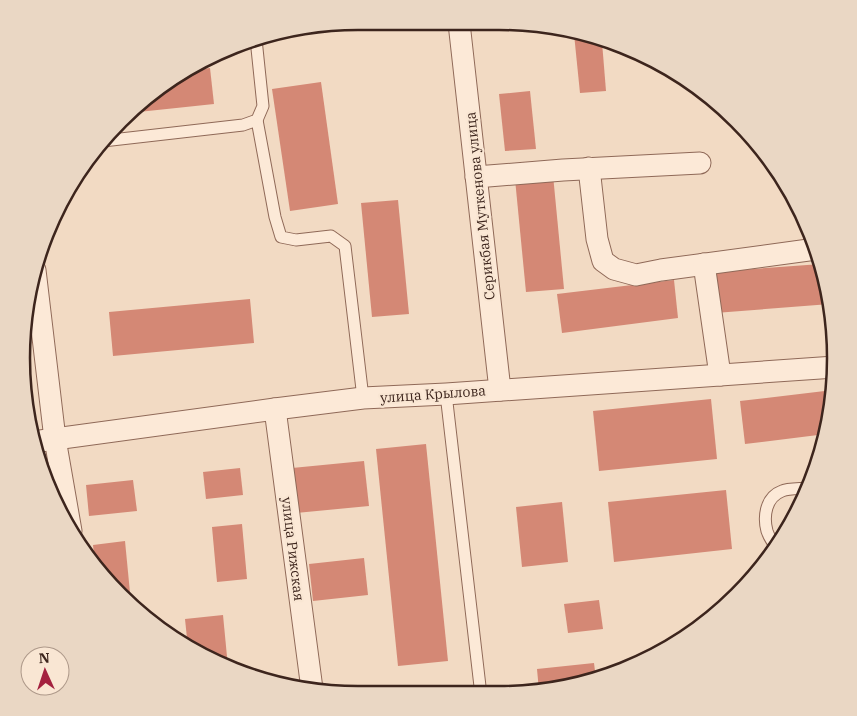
<svg xmlns="http://www.w3.org/2000/svg" width="857" height="716" font-family="'IBM Plex Serif',serif">
<style>
.building{fill:#d48875}
.lines{fill:none;stroke-linecap:round;stroke-linejoin:round}
.lane-casing{stroke:#8f6958;stroke-width:13}
.street-casing{stroke:#8f6958;stroke-width:23}
.lane{stroke:#fce9d7;stroke-width:11}
.street{stroke:#fce9d7;stroke-width:21}
.labels{text-anchor:middle;stroke-width:4.5;stroke-linejoin:round;paint-order:stroke}
.street-label{font-size:14px;fill:#3d251d;stroke:#f9e6d3}
.rim{fill:none;stroke:#3d251d;stroke-width:2.5}
</style>
<rect width="100%" height="100%" fill="#f2dac3"/>
<g class="building">
<path d="M 574,34 L 602,42 L 606,91 L 580,93 Z"/>
<path d="M 210,68 L 214,104 L 129,113 L 184,71 Z"/>
<path d="M 321,82 L 338,204 L 290,211 L 272,89 Z"/>
<path d="M 530,91 L 536,149 L 505,151 L 499,94 Z"/>
<path d="M 553,175 L 564,289 L 526,292 L 515,179 Z"/>
<path d="M 398,200 L 409,314 L 372,317 L 361,203 Z"/>
<path d="M 821,264 L 829,292 L 830,304 L 715,313 L 712,272 Z"/>
<path d="M 674,280 L 678,318 L 562,333 L 557,294 Z"/>
<path d="M 250,299 L 254,343 L 113,356 L 109,312 Z"/>
<path d="M 833,390 L 829,423 L 826,434 L 745,444 L 740,401 Z"/>
<path d="M 711,399 L 717,459 L 599,471 L 593,411 Z"/>
<path d="M 426,444 L 448,661 L 398,666 L 376,449 Z"/>
<path d="M 364,461 L 369,506 L 296,513 L 292,468 Z"/>
<path d="M 240,468 L 243,495 L 206,499 L 203,472 Z"/>
<path d="M 133,480 L 137,511 L 89,516 L 86,485 Z"/>
<path d="M 726,490 L 732,549 L 614,562 L 608,502 Z"/>
<path d="M 562,502 L 568,562 L 522,567 L 516,507 Z"/>
<path d="M 242,524 L 247,579 L 217,582 L 212,527 Z"/>
<path d="M 125,541 L 131,603 L 129,603 L 95,564 L 93,545 Z"/>
<path d="M 364,558 L 368,595 L 313,601 L 309,564 Z"/>
<path d="M 599,600 L 603,629 L 568,633 L 564,604 Z"/>
<path d="M 223,615 L 228,667 L 188,648 L 185,619 Z"/>
<path d="M 594,663 L 596,679 L 565,688 L 539,691 L 537,669 Z"/>
</g>
<g class="lines">
<defs>
<g id="lane">
<path d="M 257,120 L 275,217 L 281,237 L 296,240 L 331,236 L 345,246 L 363,398"/>
<path d="M 103,141 L 243,125 L 257,120 L 263,106 L 256,39"/>
<path d="M 446,394 L 481,695"/>
<path d="M 777,548 C 773,543 769,537 767,531 C 763,516 766,497 782,491 C 788,488 802,489 809,488"/>
</g>
<g id="street">
<path d="M 459,23 L 500,390"/>
<path d="M 589,168 L 597,239 L 603,261 L 614,269 L 636,275 L 661,270 L 816,249"/>
<path d="M 476,177 L 563,170 L 700,163"/>
<path d="M 704,264 L 720,375"/>
<path d="M 35,270 L 55,439 L 71,531"/>
<path d="M 275,409 L 312,689"/>
<path d="M 33,442 L 275,409 L 363,398 L 446,394 L 835,367"/>
</g>
</defs>
<use href="#lane" class="lane-casing"/>
<use href="#street" class="street-casing"/>
<use href="#lane" class="lane"/>
<use href="#street" class="street"/>
</g>
<g class="labels">
<g class="street-label">
<text transform="translate(480 206) rotate(-96)" y="5">Серикбая Муткенова улица</text>
<text transform="translate(433 394) rotate(-4)" y="5">улица Крылова</text>
<text transform="translate(293 549) rotate(83)" y="5">улица Рижская</text>
</g>
</g>
<path d="M0 0H857V716H0ZM358 30H499A328 328 0 0 1 827 358V358A328 328 0 0 1 499 686H358A328 328 0 0 1 30 358V358A328 328 0 0 1 358 30Z" fill="#ead7c4" fill-rule="evenodd"/>
<path class="rim" d="M358 30H499A328 328 0 0 1 827 358V358A328 328 0 0 1 499 686H358A328 328 0 0 1 30 358V358A328 328 0 0 1 358 30Z"/>
<g transform="translate(45 671) rotate(357)"><circle r="24" fill="#f9e6d3" stroke="#ae998a"/>
<path d="M0-4L9 19L0 12L-9 19Z" fill="#a4213f"/>
<text y="-8" font-size="14" font-weight="bold" text-anchor="middle" fill="#3d251d">N</text>
</g>
</svg>
